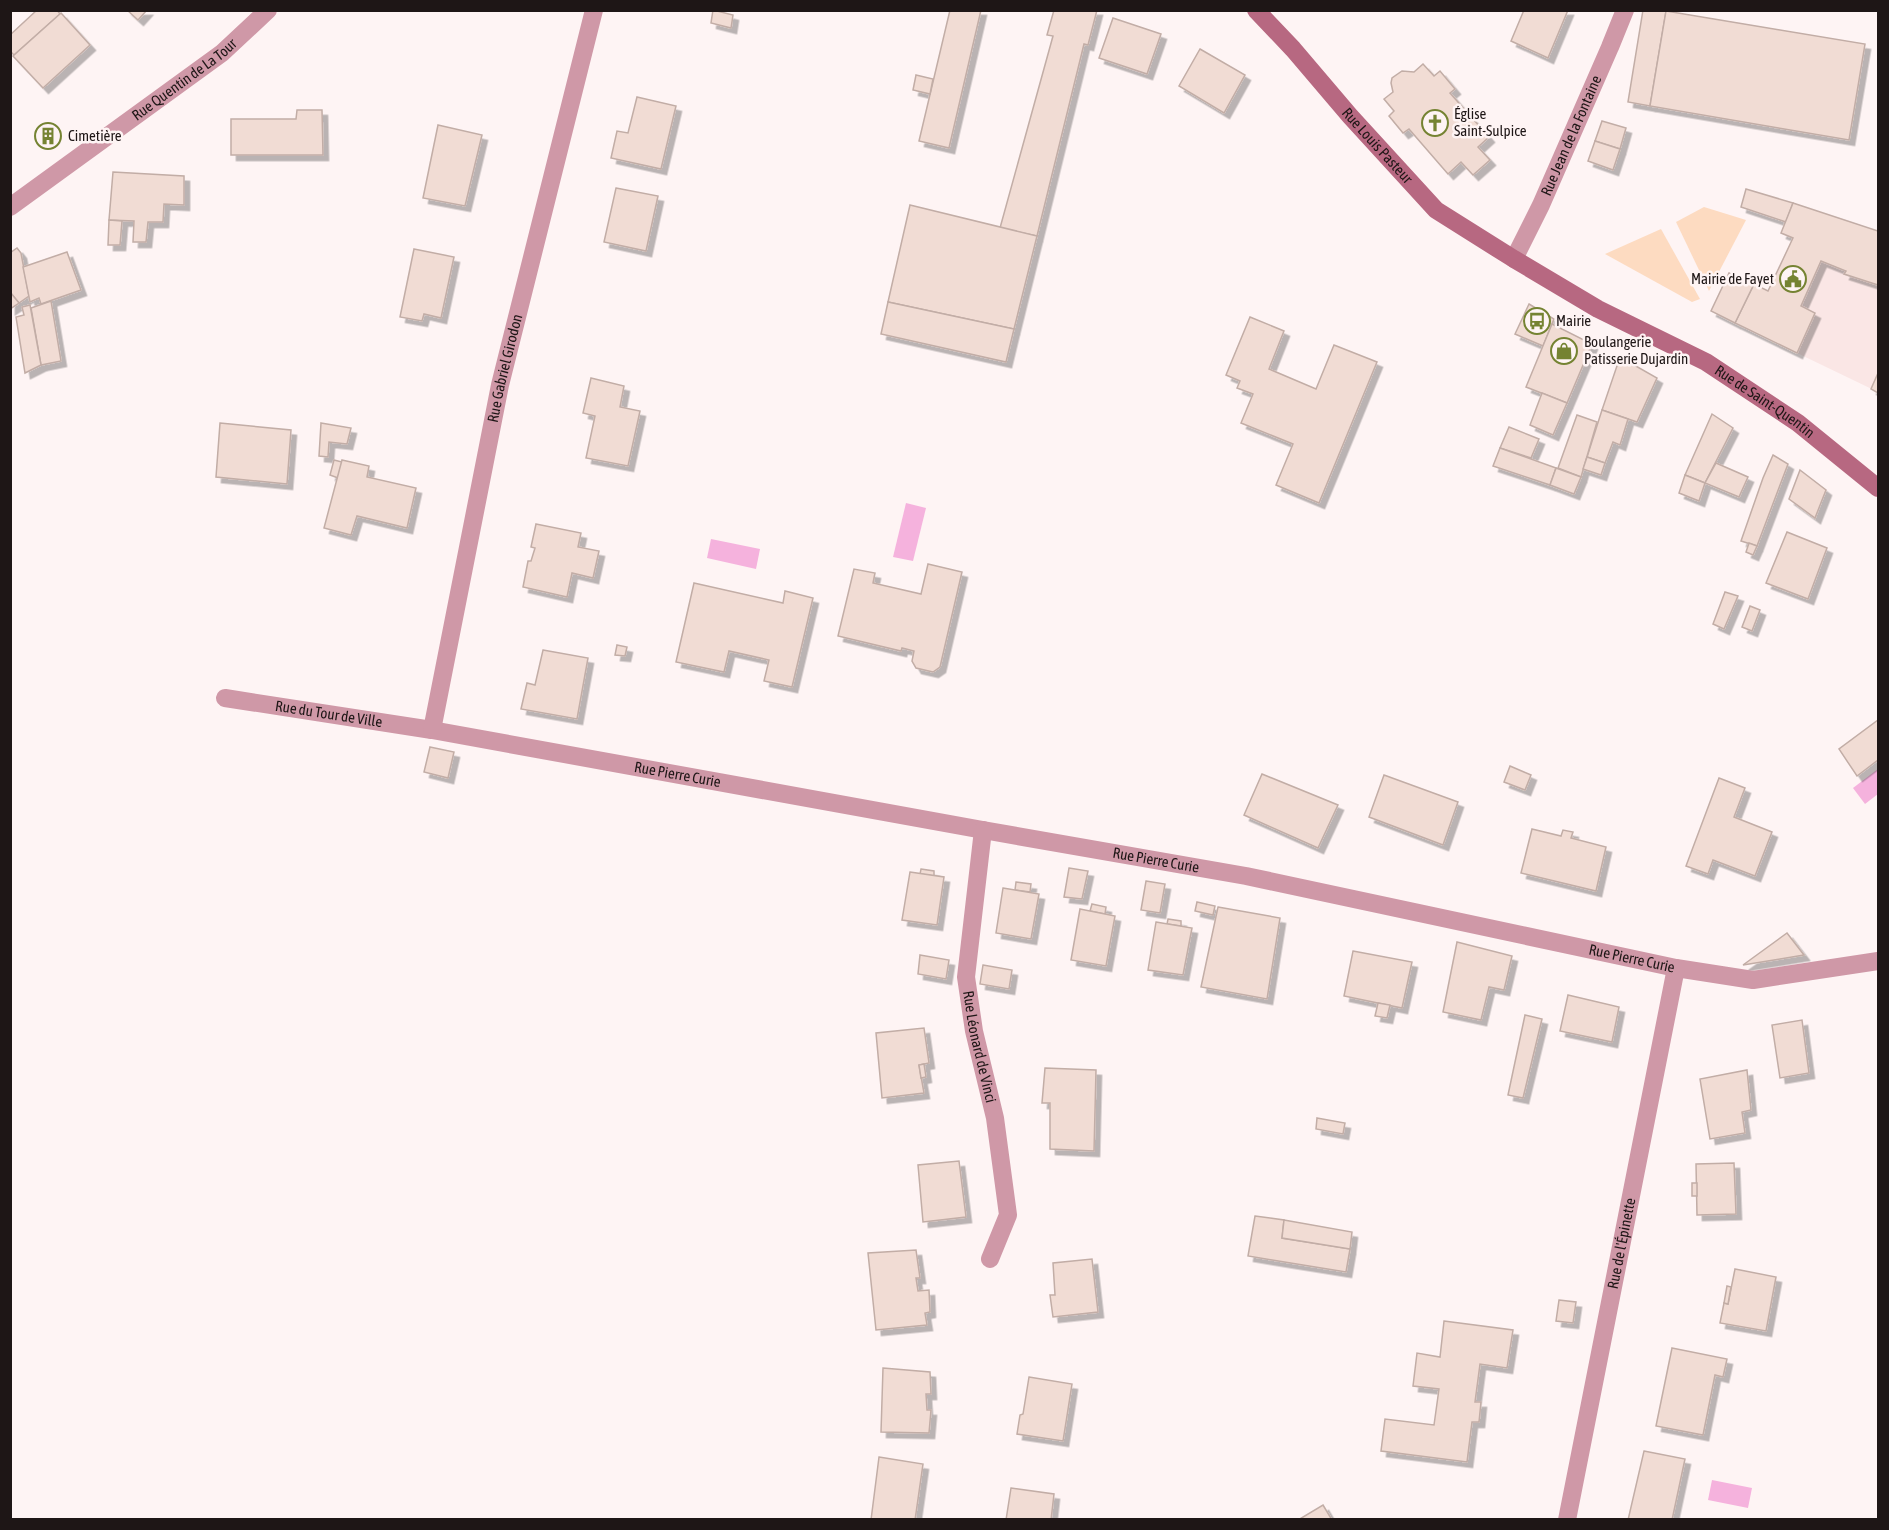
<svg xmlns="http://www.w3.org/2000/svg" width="1889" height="1530" font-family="'Asap Condensed',sans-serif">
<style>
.built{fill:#fae6e5}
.green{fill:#fddbc1}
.water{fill:#f5b2dd}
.building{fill:#f1dcd4;stroke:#c2ada6;stroke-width:1.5;filter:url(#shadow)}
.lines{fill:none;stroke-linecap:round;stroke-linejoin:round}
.minor{stroke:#cf98a7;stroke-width:18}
.secondary{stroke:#b76881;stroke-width:18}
.labels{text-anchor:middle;stroke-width:5;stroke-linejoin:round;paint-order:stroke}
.street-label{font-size:15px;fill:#1e1616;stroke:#fef4f4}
.poi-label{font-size:15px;fill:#1e1616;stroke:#fef4f4;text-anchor:start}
</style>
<defs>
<filter id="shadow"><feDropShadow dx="5.5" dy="5.5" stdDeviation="0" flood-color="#0004"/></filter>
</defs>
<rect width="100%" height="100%" fill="#fef4f4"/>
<path class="built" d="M 1836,217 L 1878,231 L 1878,392 L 1797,353 L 1801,306 Z"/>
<g class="green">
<path d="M 1704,207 L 1746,220 L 1709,291 L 1676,222 Z"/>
<path d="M 1661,229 L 1700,299 L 1692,302 L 1605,254 Z"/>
</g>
<g class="water">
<path d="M 906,503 L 926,508 L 913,561 L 893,557 Z"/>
<path d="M 711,539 L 760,549 L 756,569 L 707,558 Z"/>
<path d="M 1878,769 L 1878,794 L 1865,804 L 1853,788 Z"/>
<path d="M 1712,1480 L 1752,1488 L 1748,1508 L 1708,1500 Z"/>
</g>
<g class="building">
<path d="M 37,10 L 57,10 L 60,14 L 14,55 L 10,51 L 10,35 Z"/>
<path d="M 127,10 L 147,10 L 138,20 Z"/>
<path d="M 713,10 L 733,15 L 731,28 L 711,23 Z"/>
<path d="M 950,10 L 981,10 L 949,148 L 919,141 Z"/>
<path d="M 1054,10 L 1097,10 L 1088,45 L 1084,44 L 1037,236 L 1000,228 L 1053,36 L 1047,35 Z"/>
<path d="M 1524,10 L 1568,10 L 1548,58 L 1511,41 Z"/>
<path d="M 1643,10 L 1666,11 L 1650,106 L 1628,102 Z"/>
<path d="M 1666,11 L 1865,44 L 1849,140 L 1650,106 Z"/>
<path d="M 61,13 L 90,45 L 43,88 L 13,56 Z"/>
<path d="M 1113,18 L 1161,34 L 1147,74 L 1099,58 Z"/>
<path d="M 1200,49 L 1245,75 L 1224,113 L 1179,86 Z"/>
<path d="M 1423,64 L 1434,76 L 1440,71 L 1455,89 L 1450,93 L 1489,137 L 1478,147 L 1490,160 L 1473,175 L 1461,162 L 1448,174 L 1409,129 L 1403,133 L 1389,116 L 1394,111 L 1384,99 L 1393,92 L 1391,83 L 1392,78 L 1402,71 L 1414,72 Z"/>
<path d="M 916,75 L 933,79 L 930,94 L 913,90 Z"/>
<path d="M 637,97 L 676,106 L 661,169 L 611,158 L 617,131 L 628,133 Z"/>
<path d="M 297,110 L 322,110 L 323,155 L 231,155 L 231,119 L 296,119 Z"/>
<path d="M 1602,121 L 1626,128 L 1620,149 L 1595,141 Z"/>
<path d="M 438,125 L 482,135 L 465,206 L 423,198 Z"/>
<path d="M 50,130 L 54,137 L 46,142 L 42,135 Z"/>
<path d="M 1595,141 L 1620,149 L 1613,170 L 1588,161 Z"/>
<path d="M 113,172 L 184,176 L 184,205 L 164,204 L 163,222 L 148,222 L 146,242 L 133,242 L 134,221 L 109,220 Z"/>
<path d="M 616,188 L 658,196 L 646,251 L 604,242 Z"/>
<path d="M 1746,189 L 1793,203 L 1786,222 L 1741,207 Z"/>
<path d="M 1793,203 L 1878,231 L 1878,285 L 1844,274 L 1846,271 L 1821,261 L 1801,306 L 1815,313 L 1797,353 L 1735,323 L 1754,284 L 1768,291 L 1793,238 L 1781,233 Z"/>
<path d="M 910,205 L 1037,236 L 1014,329 L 888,302 Z"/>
<path d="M 109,220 L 122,221 L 120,245 L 108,245 Z"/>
<path d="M 17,248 L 21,253 L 29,296 L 19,303 L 10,292 L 10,253 Z"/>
<path d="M 414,249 L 454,257 L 441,318 L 424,314 L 422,321 L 400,317 Z"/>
<path d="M 67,252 L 81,290 L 41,304 L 39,298 L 30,302 L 23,267 Z"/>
<path d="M 1729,273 L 1754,284 L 1735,323 L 1711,311 Z"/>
<path d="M 10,292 L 19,303 L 10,309 Z"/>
<path d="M 51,301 L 61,361 L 41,365 L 31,308 Z"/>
<path d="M 888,302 L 1014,329 L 1006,362 L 881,334 Z"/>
<path d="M 1529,304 L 1554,319 L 1543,346 L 1515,334 Z"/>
<path d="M 30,305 L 41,365 L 25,373 L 16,317 L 24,315 L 22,307 Z"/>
<path d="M 1250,317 L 1284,331 L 1269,369 L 1316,389 L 1334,345 L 1377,362 L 1319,503 L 1276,485 L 1293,444 L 1241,423 L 1253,394 L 1237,388 L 1240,381 L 1226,375 Z"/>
<path d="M 1552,324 L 1592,344 L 1567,403 L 1526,387 Z"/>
<path d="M 1620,357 L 1657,378 L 1637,422 L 1602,410 Z"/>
<path d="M 1878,373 L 1878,393 L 1871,389 Z"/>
<path d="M 591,378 L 624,386 L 620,407 L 640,411 L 628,466 L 586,458 L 595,416 L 583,413 Z"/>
<path d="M 1542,393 L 1567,403 L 1553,435 L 1530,425 Z"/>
<path d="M 1602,410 L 1628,419 L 1620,445 L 1613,442 L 1605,463 L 1587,457 Z"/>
<path d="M 1712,414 L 1733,428 L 1705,483 L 1685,475 Z"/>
<path d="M 1577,415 L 1597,422 L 1581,477 L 1558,468 Z"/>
<path d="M 220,423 L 291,430 L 287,484 L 216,477 Z"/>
<path d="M 321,423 L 351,428 L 347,444 L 329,442 L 328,457 L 319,456 Z"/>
<path d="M 1509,427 L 1539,439 L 1531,458 L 1500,448 Z"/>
<path d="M 1500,448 L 1556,468 L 1550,485 L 1493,466 Z"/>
<path d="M 1773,455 L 1788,464 L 1757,546 L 1741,541 L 1763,478 Z"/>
<path d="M 1587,457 L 1605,463 L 1601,475 L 1583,469 Z"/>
<path d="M 334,460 L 342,462 L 338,478 L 330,475 Z"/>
<path d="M 342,460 L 369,466 L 367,477 L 416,488 L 407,528 L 357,516 L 351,535 L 324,528 Z"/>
<path d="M 1716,463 L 1748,477 L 1739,497 L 1705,483 Z"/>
<path d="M 1556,468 L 1581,477 L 1574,494 L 1550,485 Z"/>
<path d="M 1800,470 L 1826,490 L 1815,518 L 1789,499 Z"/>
<path d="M 1685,475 L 1705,483 L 1699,501 L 1679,493 Z"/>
<path d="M 536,524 L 581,533 L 578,547 L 599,551 L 593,578 L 572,573 L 567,597 L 523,587 L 528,561 L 531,561 L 535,548 L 531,547 Z"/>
<path d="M 1787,532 L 1827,548 L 1808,599 L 1766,583 Z"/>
<path d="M 1749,543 L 1757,546 L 1753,555 L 1746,552 Z"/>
<path d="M 928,564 L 962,572 L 940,667 L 933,672 L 916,668 L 912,661 L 914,651 L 902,648 L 901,651 L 838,636 L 854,569 L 875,573 L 873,583 L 921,594 Z"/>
<path d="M 694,583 L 783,603 L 785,591 L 813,598 L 792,687 L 764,681 L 769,660 L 729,651 L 724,672 L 676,662 Z"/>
<path d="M 1725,592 L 1738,596 L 1724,629 L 1713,624 Z"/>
<path d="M 1750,606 L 1760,610 L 1752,631 L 1742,627 Z"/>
<path d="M 617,645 L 627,647 L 625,656 L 615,655 Z"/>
<path d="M 543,650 L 588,658 L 577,719 L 521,709 L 527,683 L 535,685 Z"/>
<path d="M 1878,720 L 1878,760 L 1857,776 L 1839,749 Z"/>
<path d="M 430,747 L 454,752 L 448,778 L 424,772 Z"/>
<path d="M 1510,766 L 1531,775 L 1525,790 L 1504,782 Z"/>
<path d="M 1262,774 L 1338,805 L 1318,848 L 1244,815 Z"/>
<path d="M 1384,775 L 1458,802 L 1443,845 L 1369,817 Z"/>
<path d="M 1719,778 L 1745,788 L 1734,817 L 1772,832 L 1755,876 L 1713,860 L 1708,874 L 1686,866 Z"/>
<path d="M 1532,829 L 1561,836 L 1563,830 L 1573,832 L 1571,838 L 1606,847 L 1596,891 L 1521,873 Z"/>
<path d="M 1069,868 L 1088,871 L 1082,899 L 1064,897 Z"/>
<path d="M 921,869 L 934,871 L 934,876 L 920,874 Z"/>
<path d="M 910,872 L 944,877 L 937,925 L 902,920 Z"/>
<path d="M 1146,881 L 1165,884 L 1160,913 L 1141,910 Z"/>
<path d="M 1016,882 L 1031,884 L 1030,892 L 1015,890 Z"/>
<path d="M 1003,888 L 1039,894 L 1031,939 L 996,933 Z"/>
<path d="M 1197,902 L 1215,906 L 1213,915 L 1195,911 Z"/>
<path d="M 1092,904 L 1106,907 L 1105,914 L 1090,911 Z"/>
<path d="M 1218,907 L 1280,918 L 1267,999 L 1201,987 Z"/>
<path d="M 1080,909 L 1115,916 L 1106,966 L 1071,960 Z"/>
<path d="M 1168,919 L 1181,921 L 1181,926 L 1167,924 Z"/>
<path d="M 1156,922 L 1192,928 L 1183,975 L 1148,970 Z"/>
<path d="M 1787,933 L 1804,955 L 1743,965 Z"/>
<path d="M 1457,942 L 1512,956 L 1504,990 L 1489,987 L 1481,1020 L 1443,1012 Z"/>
<path d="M 1353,951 L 1412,962 L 1402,1008 L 1344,996 Z"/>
<path d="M 920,955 L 949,960 L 946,979 L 918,974 Z"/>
<path d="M 983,965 L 1012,970 L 1009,989 L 980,984 Z"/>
<path d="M 1568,995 L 1619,1007 L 1612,1042 L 1560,1031 Z"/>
<path d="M 1378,1003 L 1390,1005 L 1387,1018 L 1375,1016 Z"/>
<path d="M 1525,1015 L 1542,1019 L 1523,1098 L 1508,1095 Z"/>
<path d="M 1802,1020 L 1809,1073 L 1780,1078 L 1772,1025 Z"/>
<path d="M 924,1028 L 929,1063 L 919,1065 L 924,1093 L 882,1098 L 876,1033 Z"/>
<path d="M 924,1064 L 926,1077 L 921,1078 L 919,1065 Z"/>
<path d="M 1045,1068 L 1096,1070 L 1094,1151 L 1050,1149 L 1050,1103 L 1042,1103 Z"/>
<path d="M 1747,1070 L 1751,1110 L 1742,1112 L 1745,1133 L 1710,1139 L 1700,1079 Z"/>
<path d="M 1317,1118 L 1345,1123 L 1343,1134 L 1316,1129 Z"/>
<path d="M 959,1161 L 966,1217 L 923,1222 L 918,1165 Z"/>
<path d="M 1734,1163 L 1736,1214 L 1697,1215 L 1696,1164 Z"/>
<rect x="1692" y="1183" width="5" height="13"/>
<path d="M 1255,1216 L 1284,1220 L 1282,1238 L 1350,1249 L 1346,1272 L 1248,1256 Z"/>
<path d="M 1284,1220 L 1352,1232 L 1350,1249 L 1282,1238 Z"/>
<path d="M 916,1250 L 920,1278 L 916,1278 L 918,1291 L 929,1290 L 930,1312 L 925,1313 L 927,1325 L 876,1330 L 868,1253 Z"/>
<path d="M 1092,1259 L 1098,1312 L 1053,1317 L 1050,1295 L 1055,1295 L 1053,1263 Z"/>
<path d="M 1735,1269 L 1776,1277 L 1766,1331 L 1720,1323 L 1724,1303 L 1728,1304 Z"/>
<path d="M 1727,1286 L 1731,1287 L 1728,1304 L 1724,1303 Z"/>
<path d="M 1559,1300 L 1576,1302 L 1573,1323 L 1556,1321 Z"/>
<path d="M 1444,1321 L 1513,1330 L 1507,1368 L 1480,1364 L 1475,1402 L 1481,1402 L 1479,1422 L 1472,1422 L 1467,1462 L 1381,1451 L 1385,1419 L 1434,1425 L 1439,1389 L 1413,1386 L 1417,1353 L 1440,1357 Z"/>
<path d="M 1672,1348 L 1727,1359 L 1723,1377 L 1715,1375 L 1703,1435 L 1656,1426 Z"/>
<path d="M 883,1368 L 930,1372 L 931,1394 L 926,1394 L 927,1410 L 931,1410 L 929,1433 L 881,1432 Z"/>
<path d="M 1029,1377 L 1072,1384 L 1063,1441 L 1017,1434 L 1020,1415 L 1023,1414 Z"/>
<path d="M 1644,1451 L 1685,1459 L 1672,1520 L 1628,1520 Z"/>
<path d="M 879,1457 L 923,1464 L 915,1520 L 871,1520 Z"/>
<path d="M 1011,1488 L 1054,1494 L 1051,1520 L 1006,1520 Z"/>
<path d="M 1323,1505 L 1332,1520 L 1298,1520 Z"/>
</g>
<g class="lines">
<g class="minor">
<path id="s1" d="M 10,207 L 222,53 L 268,10"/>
<path id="s2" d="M 1514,259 L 1541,205 L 1610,47 L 1625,10"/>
<path id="s3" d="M 225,698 L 432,730 L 983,830 L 1246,876 L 1676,968 L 1753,980 L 1878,961"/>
<path id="s4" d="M 432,730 L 500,385 L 594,10"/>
<path id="s5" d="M 983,830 L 966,977 L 974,1031 L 995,1118 L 1008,1215 L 990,1259"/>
<path id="s6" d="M 1567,1520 L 1676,968"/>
</g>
<path class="secondary" id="s7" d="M 1256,10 L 1293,49 L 1350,116 L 1436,210 L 1514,259 L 1598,309 L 1706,362 L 1798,423 L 1878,488"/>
</g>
<defs>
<symbol id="church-ring" viewBox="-11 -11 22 22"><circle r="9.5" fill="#fef4f4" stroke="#758332" stroke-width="1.5"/><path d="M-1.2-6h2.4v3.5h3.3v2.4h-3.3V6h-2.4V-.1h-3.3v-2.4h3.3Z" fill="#758332"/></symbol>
<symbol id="building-ring" viewBox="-11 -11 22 22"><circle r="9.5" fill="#fef4f4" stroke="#758332" stroke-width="1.5"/><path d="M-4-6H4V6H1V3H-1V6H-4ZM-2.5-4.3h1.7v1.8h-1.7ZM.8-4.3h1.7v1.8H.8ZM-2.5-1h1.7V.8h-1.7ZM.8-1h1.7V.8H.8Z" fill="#758332"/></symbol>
<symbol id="civic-ring" viewBox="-11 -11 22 22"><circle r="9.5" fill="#fef4f4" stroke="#758332" stroke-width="1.5"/><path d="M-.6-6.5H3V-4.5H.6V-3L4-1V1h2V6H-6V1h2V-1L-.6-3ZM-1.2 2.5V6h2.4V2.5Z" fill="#758332"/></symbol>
<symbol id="bus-ring" viewBox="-11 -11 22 22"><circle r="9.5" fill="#fef4f4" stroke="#758332" stroke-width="1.5"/><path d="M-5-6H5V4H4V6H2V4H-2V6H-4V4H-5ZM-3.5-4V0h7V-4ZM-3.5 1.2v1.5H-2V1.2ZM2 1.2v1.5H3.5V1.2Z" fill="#758332"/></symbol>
<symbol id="shop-ring" viewBox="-11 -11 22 22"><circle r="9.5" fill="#fef4f4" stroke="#758332" stroke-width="1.5"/><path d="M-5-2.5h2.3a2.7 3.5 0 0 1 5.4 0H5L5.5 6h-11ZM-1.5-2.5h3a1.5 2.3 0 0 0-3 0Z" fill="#758332"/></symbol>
</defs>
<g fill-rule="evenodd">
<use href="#church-ring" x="1420" y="108" width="30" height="30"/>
<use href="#building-ring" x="33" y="121" width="30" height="30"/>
<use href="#civic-ring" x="1778" y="264" width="30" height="30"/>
<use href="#bus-ring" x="1522" y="306" width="30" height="30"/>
<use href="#shop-ring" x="1549" y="336" width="30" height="30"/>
</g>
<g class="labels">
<g class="street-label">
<text dy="5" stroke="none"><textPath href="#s1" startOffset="216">Rue Quentin de La Tour</textPath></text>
<text dy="5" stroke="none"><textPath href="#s2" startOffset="136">Rue Jean de la Fontaine</textPath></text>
<text dy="5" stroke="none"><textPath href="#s7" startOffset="182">Rue Louis Pasteur</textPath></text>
<text dy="5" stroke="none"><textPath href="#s4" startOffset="369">Rue Gabriel Girodon</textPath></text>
<text dy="5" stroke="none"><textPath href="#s7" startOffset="650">Rue de Saint-Quentin</textPath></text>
<text dy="5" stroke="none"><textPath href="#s3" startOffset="105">Rue du Tour de Ville</textPath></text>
<text dy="5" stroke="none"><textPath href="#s3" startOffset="459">Rue Pierre Curie</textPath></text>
<text dy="5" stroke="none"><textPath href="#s3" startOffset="945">Rue Pierre Curie</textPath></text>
<text dy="5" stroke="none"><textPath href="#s3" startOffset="1431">Rue Pierre Curie</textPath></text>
<text dy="5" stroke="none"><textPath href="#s5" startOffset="219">Rue Léonard de Vinci</textPath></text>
<text dy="5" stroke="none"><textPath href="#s6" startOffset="282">Rue de l'Épinette</textPath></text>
</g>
<g class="poi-label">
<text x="1454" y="119">Église<tspan x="1454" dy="17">Saint-Sulpice</tspan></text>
<text x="68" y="141">Cimetière</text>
<text x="1774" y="284" text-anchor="end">Mairie de Fayet</text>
<text x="1556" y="326">Mairie</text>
<text x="1584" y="347">Boulangerie<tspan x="1584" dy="17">Patisserie Dujardin</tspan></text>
</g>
</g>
<rect width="1889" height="1530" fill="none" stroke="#1e1616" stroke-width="24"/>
</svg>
